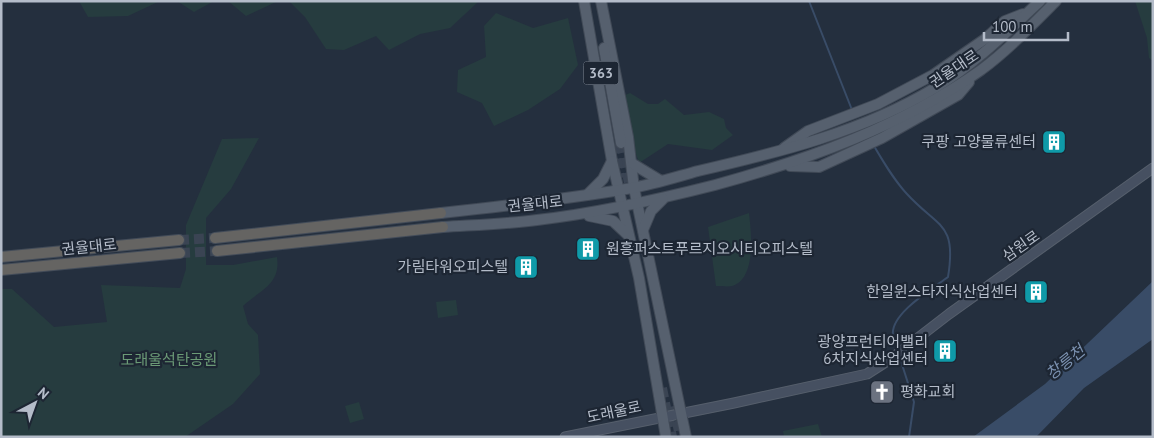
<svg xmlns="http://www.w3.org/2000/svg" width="1154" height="438" font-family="'PT Sans','Noto Sans KR',sans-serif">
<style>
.green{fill:#263c3f}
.water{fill:#394c67}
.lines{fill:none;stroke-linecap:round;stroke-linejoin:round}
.stream{stroke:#394c67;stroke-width:2}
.primary-tunnel{stroke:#3a4453;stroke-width:10;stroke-dasharray:10 5;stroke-linecap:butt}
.trunk-tunnel{stroke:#3a4453;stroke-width:10;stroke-dasharray:10 5;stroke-linecap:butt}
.secondary-casing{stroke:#565f6c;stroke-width:11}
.primary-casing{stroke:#414a57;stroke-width:12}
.trunk-casing{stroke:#434c59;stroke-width:12}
.secondary{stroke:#465061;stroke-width:9}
.primary{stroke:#56606e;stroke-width:10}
.trunk{stroke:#656462;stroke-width:10}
.labels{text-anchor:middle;stroke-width:4.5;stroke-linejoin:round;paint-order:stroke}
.shield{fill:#1d2633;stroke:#878f9c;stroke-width:1}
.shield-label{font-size:14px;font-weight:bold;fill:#b4bcc9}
.street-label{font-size:15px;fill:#b4bcc9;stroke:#1d2633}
.poi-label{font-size:15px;fill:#b4bcc9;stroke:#1d2633;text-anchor:end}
.park-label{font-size:15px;fill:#6b9a76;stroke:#1d2633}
.water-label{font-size:16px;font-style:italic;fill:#7c92b1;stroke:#1d2633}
</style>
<rect width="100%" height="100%" fill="#242f3e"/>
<g class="green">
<path d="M 79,1 L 160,1 L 128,16 L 88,17 Z"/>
<path d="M 177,1 L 214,1 L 194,12 Z"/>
<path d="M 228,1 L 278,1 L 246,16 Z"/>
<path d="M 289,1 L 479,1 L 450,28 L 420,34 L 389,50 L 376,36 L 344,50 L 326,49 L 305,17 Z"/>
<path d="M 1135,1 L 1153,1 L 1153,61 L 1149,58 L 1147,38 Z"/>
<path d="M 496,13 L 533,28 L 568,18 L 578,65 L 560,89 L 528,110 L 494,126 L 482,103 L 457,92 L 458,70 L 486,57 L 484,26 Z"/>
<path d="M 630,93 L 648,104 L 658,104 L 665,99 L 684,115 L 709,112 L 724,119 L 726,128 L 733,135 L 712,150 L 668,144 L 639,163 L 619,102 L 623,96 Z"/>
<path d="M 259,138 L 231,189 L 206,218 L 206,265 L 233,265 L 277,257 C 281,285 260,290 243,306 L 248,324 L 258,335 L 260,374 L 233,404 L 185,437 L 1,437 L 1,289 L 12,289 L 54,327 L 107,322 L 101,285 L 180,288 L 186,269 L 186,225 L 222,139 Z"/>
<path d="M 749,213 C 751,231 757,279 732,286 C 728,287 721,286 716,286 L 708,227 Z"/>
<path d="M 456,300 L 458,315 L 438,318 L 436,302 Z"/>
<path d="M 359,402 L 364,419 L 350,423 L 345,406 Z"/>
<path d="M 818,424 L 822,437 L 784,437 L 783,431 Z"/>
</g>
<path class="water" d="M 1153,281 L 1153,339 L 1084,388 L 1036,437 L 973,437 L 1045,384 Z"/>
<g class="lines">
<g class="stream">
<path d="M 809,1 L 852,110"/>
<path d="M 874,146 C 884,163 894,180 907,194 C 938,228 957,222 948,277 C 932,289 890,314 893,335 C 894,340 896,346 898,350"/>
<path d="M 899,355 L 914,402 L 909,437"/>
</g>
<g class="primary-tunnel">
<path d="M 621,143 L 629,183"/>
<path d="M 614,144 L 620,178"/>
<path d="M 662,388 L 672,437"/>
<path d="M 674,406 L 680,437"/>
</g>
<g class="trunk-tunnel">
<path d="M 179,240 L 215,238"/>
<path d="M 180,253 L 217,251"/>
</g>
<defs>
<path id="secondary" d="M 565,437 L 734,403 L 867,374 L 892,358 L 949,314 L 1153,168"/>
<g id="primary">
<path d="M 584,1 L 612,161 L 639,278 L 666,437"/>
<path d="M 601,1 L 628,137 L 634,188 L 686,437"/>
<path d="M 604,48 L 621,143"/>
<path d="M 784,148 L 808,131 L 878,104 L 933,75 L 985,39 L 1005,21 L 1023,14"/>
<path d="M 633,164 L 661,181"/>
<path d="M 790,166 L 819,167 L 882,138 L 958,95 L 969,82"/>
<path d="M 587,195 L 603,179 L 612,161"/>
<path d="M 441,213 C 505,206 569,199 632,188 C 654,184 676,177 698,171 C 780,152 862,132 935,88 C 974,65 1007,32 1040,1"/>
<path d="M 589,216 L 613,221 L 628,235"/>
<path d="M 443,227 C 474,225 506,224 537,220 C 598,213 656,200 715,185 C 810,159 900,127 981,70 C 1008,50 1032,25 1056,1"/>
<path d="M 643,230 L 651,211 L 663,199"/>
</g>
<g id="trunk">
<path d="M 215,238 L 441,213"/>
<path d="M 217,251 L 443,227"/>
<path d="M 1,257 L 179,240"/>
<path d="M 1,270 L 180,253"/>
</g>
</defs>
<use href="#secondary" class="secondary-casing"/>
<use href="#primary" class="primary-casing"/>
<use href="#trunk" class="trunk-casing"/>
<use href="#secondary" class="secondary"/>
<use href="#primary" class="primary"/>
<use href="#trunk" class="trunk"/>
</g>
<defs>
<symbol id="building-square" viewBox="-11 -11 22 22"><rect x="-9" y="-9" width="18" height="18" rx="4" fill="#0f9aa8" stroke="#1d2633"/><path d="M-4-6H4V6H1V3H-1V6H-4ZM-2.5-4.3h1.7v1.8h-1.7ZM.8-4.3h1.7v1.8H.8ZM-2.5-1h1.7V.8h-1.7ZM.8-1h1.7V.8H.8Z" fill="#fff"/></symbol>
<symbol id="church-square" viewBox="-11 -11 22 22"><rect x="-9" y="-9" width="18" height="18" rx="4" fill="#6b7280" stroke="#1d2633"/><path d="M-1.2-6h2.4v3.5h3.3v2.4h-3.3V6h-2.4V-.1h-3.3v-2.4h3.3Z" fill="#fff"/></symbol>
</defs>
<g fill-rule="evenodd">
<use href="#building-square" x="1040" y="128" width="28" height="28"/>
<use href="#building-square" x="574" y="235" width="28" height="28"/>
<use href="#building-square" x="512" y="253" width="28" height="28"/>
<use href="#building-square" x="1022" y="278" width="28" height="28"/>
<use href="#building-square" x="931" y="337" width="28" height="28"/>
<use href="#church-square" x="868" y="378" width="28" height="28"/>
</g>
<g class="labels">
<rect class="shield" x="583.5" y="61.5" width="35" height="23" rx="4"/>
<g class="shield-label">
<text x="601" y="78">363</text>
</g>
<g class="street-label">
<text transform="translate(954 69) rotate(-34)" y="5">권율대로</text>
<text transform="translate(535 204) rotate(-6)" y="5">권율대로</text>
<text transform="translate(1021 246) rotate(-35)" y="5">삼원로</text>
<text transform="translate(89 247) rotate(-6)" y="5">권율대로</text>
<text transform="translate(614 412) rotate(-12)" y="5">도래울로</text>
</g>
<g class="poi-label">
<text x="1036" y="147">쿠팡 고양물류센터</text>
<text x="606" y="254" text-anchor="start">원흥퍼스트푸르지오시티오피스텔</text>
<text x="508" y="272">가림타워오피스텔</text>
<text x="1018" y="297">한일윈스타지식산업센터</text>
<text x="928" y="347">광양프런티어밸리<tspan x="928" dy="17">6차지식산업센터</tspan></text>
<text x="900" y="397" text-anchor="start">평화교회</text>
</g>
<g class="park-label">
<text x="169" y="365">도래울석탄공원</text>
</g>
<g class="water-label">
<text transform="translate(1065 362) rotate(-39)" y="6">창릉천</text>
</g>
</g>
<rect width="1154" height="438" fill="none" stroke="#b4bcc9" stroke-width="5"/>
<g transform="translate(35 403) rotate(41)" stroke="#1d2633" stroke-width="4" paint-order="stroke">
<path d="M0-4L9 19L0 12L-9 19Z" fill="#b4bcc9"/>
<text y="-8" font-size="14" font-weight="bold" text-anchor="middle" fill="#b4bcc9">N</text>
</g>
<path d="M984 32v8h84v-8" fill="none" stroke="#b4bcc9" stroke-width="2.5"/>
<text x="992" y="32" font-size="15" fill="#b4bcc9" stroke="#1d2633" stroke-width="4" paint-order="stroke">100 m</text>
</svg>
